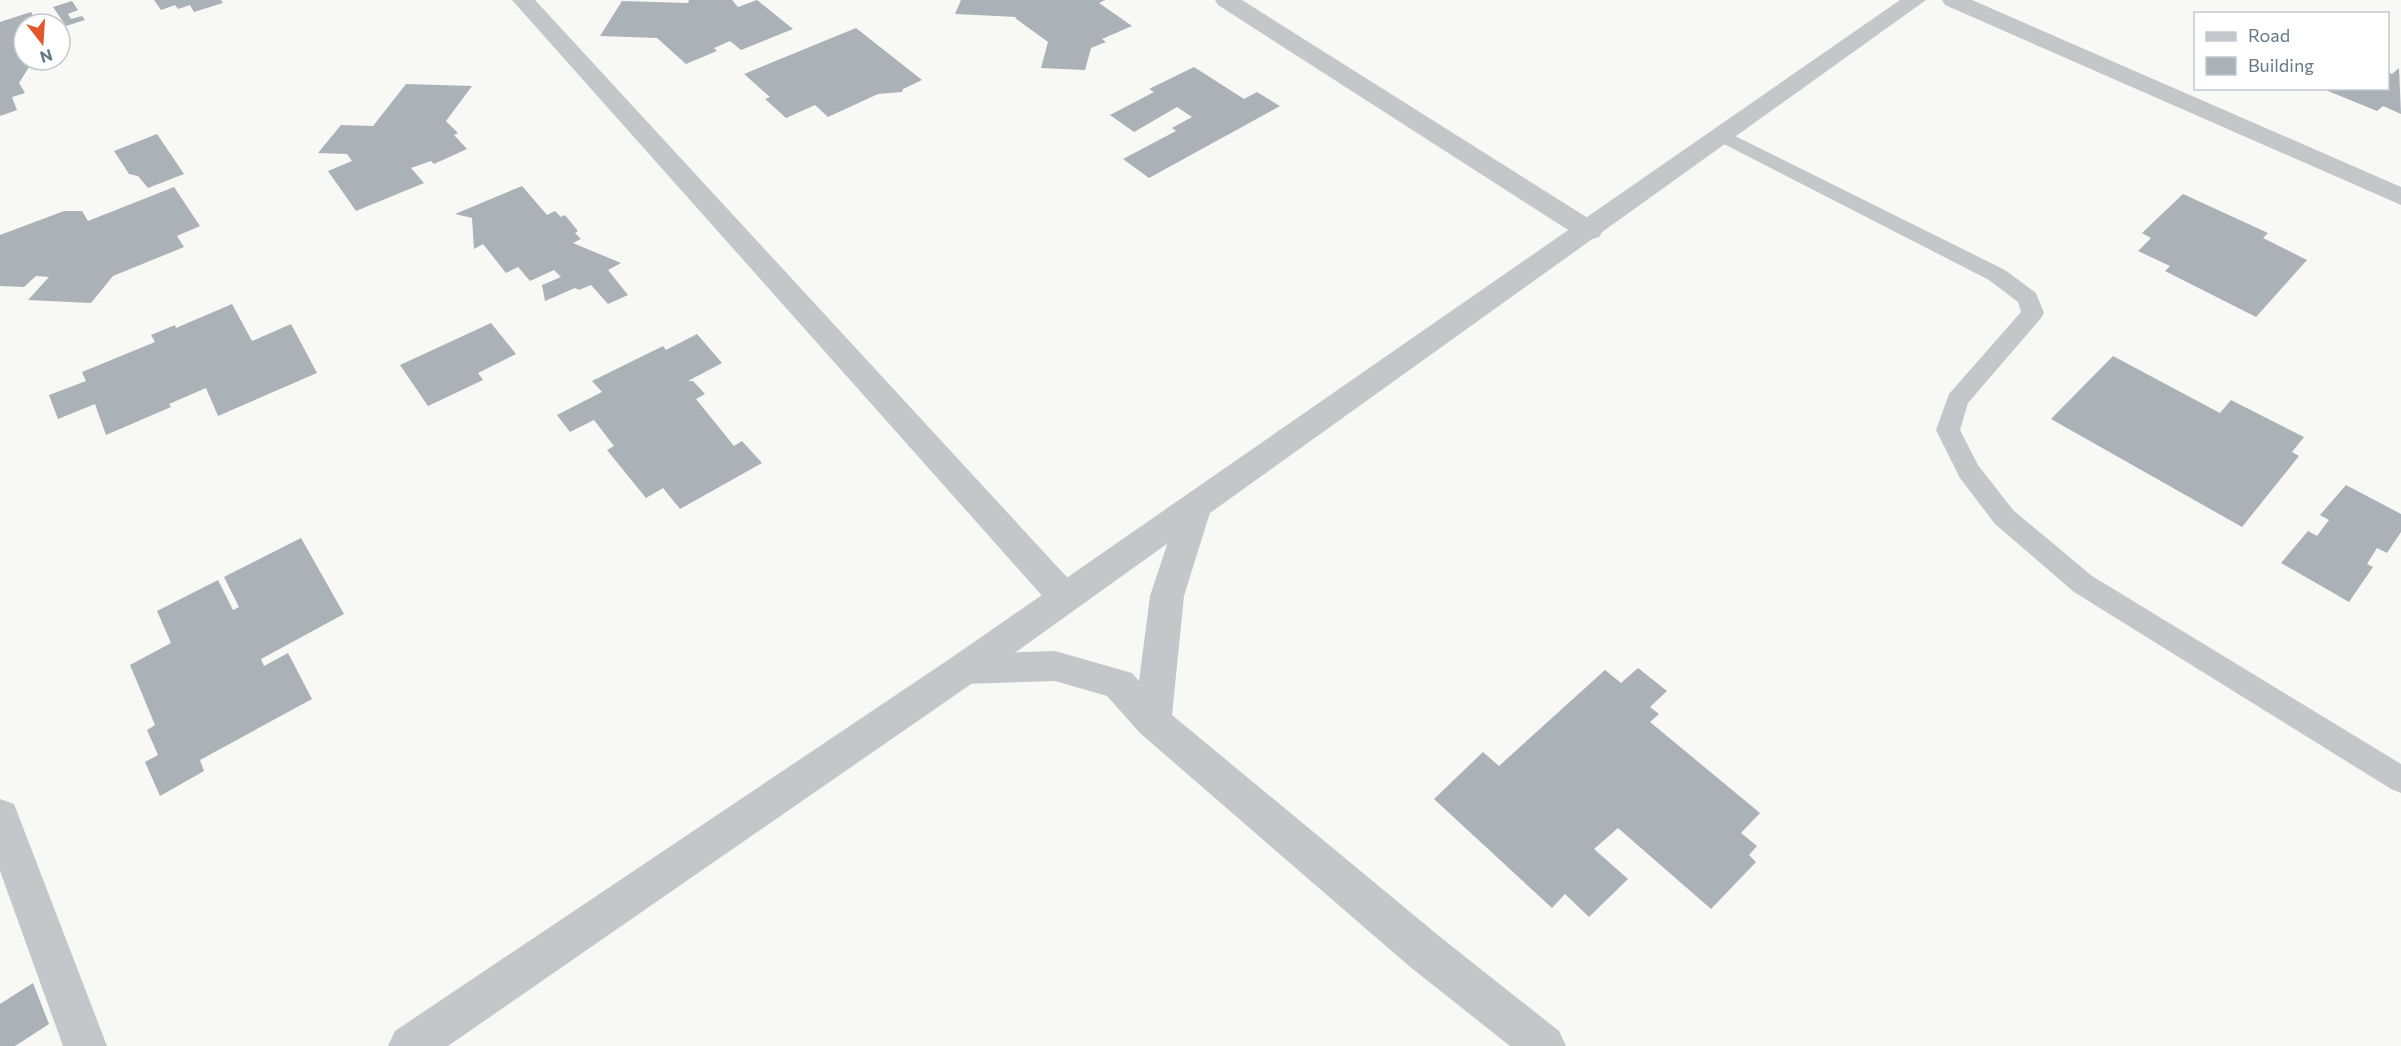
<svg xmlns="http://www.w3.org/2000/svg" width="2401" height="1046" font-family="Commissioner,sans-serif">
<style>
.building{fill:#aab2b8}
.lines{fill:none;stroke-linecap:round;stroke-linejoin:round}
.service{fill:#c3c7ca;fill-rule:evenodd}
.minor{fill:#c3c7ca;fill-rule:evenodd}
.tertiary{fill:#c3c7ca;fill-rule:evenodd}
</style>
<rect width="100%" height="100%" fill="#f8f8f5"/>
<g class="building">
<path d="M 154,0 L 221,0 L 223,3 L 194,12 L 190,5 L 178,9 L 175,5 L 161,10 Z"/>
<path d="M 689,0 L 732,0 L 738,7 L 757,0 L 793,29 L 741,50 L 730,41 L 714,48 L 717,51 L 686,64 L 657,38 L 600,36 L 622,1 L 688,3 Z"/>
<path d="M 961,0 L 1105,0 L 1099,3 L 1132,26 L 1102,39 L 1106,42 L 1091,48 L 1085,70 L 1041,68 L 1048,42 L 1015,18 L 1017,17 L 955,14 Z"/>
<path d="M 72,1 L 78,10 L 68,14 L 71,19 L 82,16 L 85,20 L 66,26 L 53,7 Z"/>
<path d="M 31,12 L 38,24 L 24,24 L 24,60 L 29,67 L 19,83 L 25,93 L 12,97 L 17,110 L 0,116 L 0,22 Z"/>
<path d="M 856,28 L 922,80 L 903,89 L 902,92 L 878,94 L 828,117 L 815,105 L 786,118 L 765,99 L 770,97 L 744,74 Z"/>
<path d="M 1194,67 L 1244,99 L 1257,92 L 1280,106 L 1149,178 L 1123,159 L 1176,131 L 1172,128 L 1192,117 L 1177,107 L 1134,132 L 1110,115 L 1154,92 L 1149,89 Z"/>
<path d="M 2399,68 L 2401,114 L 2383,106 L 2377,111 L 2323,89 L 2388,88 L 2388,72 L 2392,74 Z"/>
<path d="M 406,84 L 472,86 L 446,121 L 458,133 L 454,135 L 467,149 L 434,164 L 431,161 L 411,168 L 424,183 L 356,211 L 328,171 L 352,161 L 347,154 L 318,153 L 341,125 L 373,126 Z"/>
<path d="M 157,134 L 184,174 L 148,188 L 138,176 L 129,174 L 114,151 Z"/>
<path d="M 522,186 L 547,215 L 555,211 L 561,217 L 565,215 L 578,231 L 575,233 L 581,239 L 573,243 L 621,263 L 608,270 L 628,295 L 608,304 L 591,285 L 579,290 L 575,288 L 545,301 L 542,285 L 561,277 L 554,270 L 530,281 L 518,267 L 506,273 L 483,244 L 474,249 L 472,218 L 455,214 Z"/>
<path d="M 174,187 L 200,226 L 177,236 L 184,247 L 113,276 L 91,303 L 28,300 L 49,277 L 36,276 L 24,287 L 0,286 L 0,235 L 64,211 L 82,211 L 88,221 Z"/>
<path d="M 2183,194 L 2268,233 L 2263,238 L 2307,260 L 2256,317 L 2165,271 L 2170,266 L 2138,251 L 2151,238 L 2142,233 Z"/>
<path d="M 232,304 L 252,341 L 291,324 L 317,373 L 218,416 L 206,388 L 169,404 L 171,407 L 106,435 L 95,404 L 58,419 L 49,395 L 86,381 L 82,372 L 155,342 L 151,335 L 175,325 L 176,328 Z"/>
<path d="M 491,323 L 516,354 L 478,373 L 483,380 L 428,406 L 400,365 Z"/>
<path d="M 697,334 L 722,363 L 688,381 L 693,381 L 705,394 L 696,399 L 734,446 L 742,441 L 762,463 L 680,509 L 663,488 L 646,498 L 607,450 L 614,446 L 594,420 L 570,432 L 557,415 L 602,392 L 592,381 L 663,346 L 666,350 Z"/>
<path d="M 2113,356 L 2220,413 L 2231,400 L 2304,437 L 2292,452 L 2299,456 L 2242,527 L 2051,419 Z"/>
<path d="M 2346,485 L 2401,514 L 2401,532 L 2387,553 L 2377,548 L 2367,564 L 2373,567 L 2349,602 L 2281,563 L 2308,531 L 2317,536 L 2329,520 L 2320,515 Z"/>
<path d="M 301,538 L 344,614 L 261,659 L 264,666 L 288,653 L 312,699 L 200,760 L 204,771 L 160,796 L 145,762 L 158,755 L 147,730 L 155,725 L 130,665 L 171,643 L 157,611 L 218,580 L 233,610 L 239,607 L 224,577 Z"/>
<path d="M 1638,668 L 1667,691 L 1650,707 L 1659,714 L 1650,722 L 1760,813 L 1741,833 L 1757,846 L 1749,855 L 1756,862 L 1711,909 L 1618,828 L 1594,849 L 1628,879 L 1589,917 L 1565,894 L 1552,908 L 1434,799 L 1483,752 L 1499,766 L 1605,670 L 1621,683 Z"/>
<path d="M 33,983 L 49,1024 L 15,1046 L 0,1046 L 0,1004 Z"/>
</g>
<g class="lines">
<path class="service" d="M 1723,130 L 2005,270 L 2036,293 L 2044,313 L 2041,318 L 1968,403 L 1960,430 L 1978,465 L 2013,510 L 2092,576 L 2401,764 L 2401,793 L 2391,789 L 2074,592 L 1995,524 L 1960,478 L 1936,430 L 1949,394 L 2021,312 L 2018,302 L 1989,280 L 1716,140 L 1713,136 Z"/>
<g class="minor">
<path d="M 512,0 L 535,0 L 1076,587 L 1081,597 L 1076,607 L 1064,611 L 1052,607 Z"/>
<path d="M 1215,0 L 1242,0 L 1599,225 L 1603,231 L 1599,237 L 1589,240 L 1579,237 L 1218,5 Z"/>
<path d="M 1942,0 L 1972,0 L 2401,187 L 2401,205 L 1945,5 Z"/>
<path d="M 1196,493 L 1208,497 L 1212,506 L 1184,596 L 1172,715 L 1439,936 L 1559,1031 L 1566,1046 L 1510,1046 L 1409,966 L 1178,766 L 1140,733 L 1107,696 L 1055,681 L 964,684 L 951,680 L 946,669 L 951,658 L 964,654 L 1055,651 L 1132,673 L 1139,681 L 1150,596 L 1180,506 L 1184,497 Z"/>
<path d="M 0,799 L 14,804 L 19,817 L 107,1046 L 63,1046 L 0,871 Z"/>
</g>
<path class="tertiary" d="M 1900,0 L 1926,0 L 977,680 L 448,1046 L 388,1046 L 395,1031 L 951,658 Z"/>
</g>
<rect x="2194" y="12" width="195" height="78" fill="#ffffff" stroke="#c2c9cf" stroke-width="1.5"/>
<rect x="2206" y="32" width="30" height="9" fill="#c3c7ca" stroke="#c2c9cf" stroke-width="1.5"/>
<text x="2248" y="42" font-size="18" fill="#677886">Road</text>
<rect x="2206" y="57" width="30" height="18" fill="#aab2b8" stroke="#c2c9cf" stroke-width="1.5"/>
<text x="2248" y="72" font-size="18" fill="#677886">Building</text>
<g transform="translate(42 42) rotate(163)"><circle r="28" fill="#ffffff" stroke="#c2c9cf" stroke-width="1.5"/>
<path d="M0-4.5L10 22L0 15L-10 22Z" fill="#e35729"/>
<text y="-9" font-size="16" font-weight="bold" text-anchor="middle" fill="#677886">N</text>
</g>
</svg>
